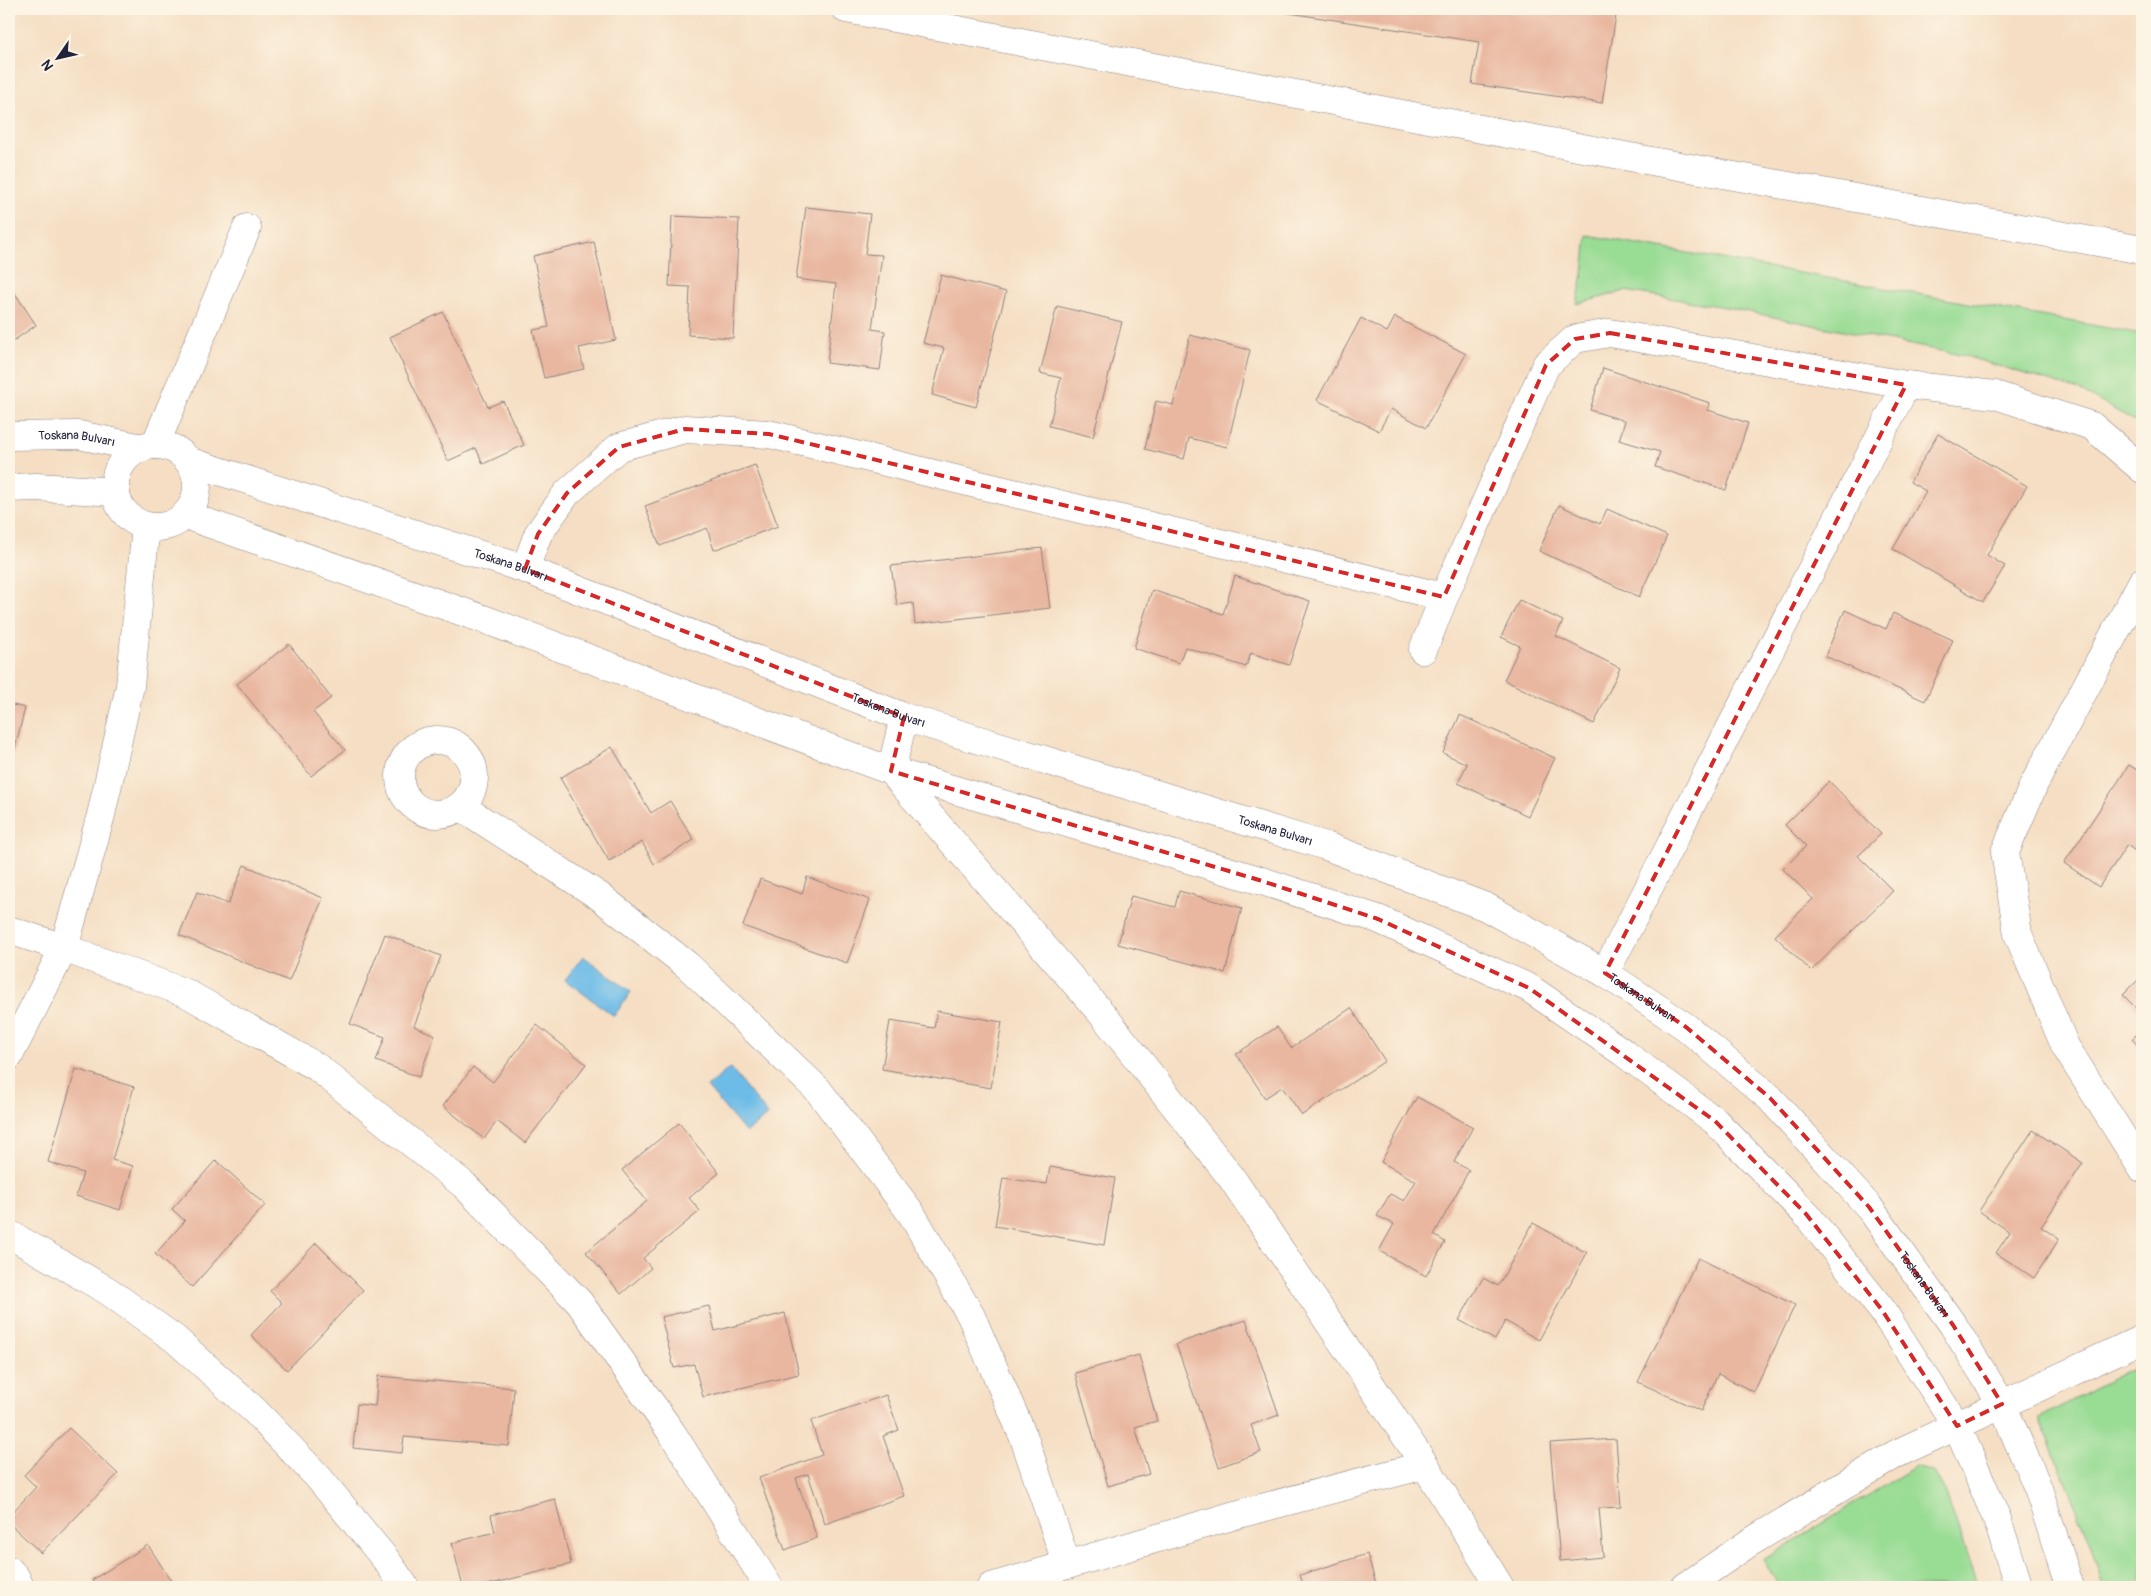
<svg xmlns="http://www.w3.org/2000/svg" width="2151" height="1596" font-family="Pangolin,sans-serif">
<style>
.green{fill:#99dc94;stroke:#5e7f68}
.water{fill:#6dbce7;stroke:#486f91}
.building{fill:#e9b7a0}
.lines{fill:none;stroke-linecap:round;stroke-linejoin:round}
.minor-casing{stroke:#8c807f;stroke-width:29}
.minor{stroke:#fff;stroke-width:28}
.marked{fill:none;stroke:#d62828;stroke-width:4;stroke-dasharray:10 6;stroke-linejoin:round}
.labels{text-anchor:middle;stroke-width:4;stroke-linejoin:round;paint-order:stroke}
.street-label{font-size:12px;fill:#22223b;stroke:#fcf5e5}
</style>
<rect width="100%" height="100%" fill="#fcf5e5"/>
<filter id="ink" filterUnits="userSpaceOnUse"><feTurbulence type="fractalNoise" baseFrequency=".02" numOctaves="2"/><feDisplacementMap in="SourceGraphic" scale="10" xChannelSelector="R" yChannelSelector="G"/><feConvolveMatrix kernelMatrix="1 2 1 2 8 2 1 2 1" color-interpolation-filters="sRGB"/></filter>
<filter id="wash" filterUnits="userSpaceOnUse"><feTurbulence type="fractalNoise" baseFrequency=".0096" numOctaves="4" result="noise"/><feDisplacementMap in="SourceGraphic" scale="20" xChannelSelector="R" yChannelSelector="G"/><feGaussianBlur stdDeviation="1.12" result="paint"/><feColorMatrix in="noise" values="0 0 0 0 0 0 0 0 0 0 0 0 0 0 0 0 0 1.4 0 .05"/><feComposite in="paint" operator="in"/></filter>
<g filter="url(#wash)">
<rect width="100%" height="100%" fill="#f5dec3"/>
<g class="green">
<path d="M 1587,235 L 2142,334 L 2142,425 L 2079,390 L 1965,356 L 1725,307 L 1625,291 L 1577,304 L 1583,274 Z"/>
<path d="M 2142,1364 L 2142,1587 L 2104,1587 L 2091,1544 L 2039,1418 Z"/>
<path d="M 1916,1466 L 1934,1471 L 1945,1491 L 1978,1587 L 1773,1587 L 1778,1583 L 1763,1560 Z"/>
</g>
<g class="water">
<path d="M 583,956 L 631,992 L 614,1016 L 565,980 Z"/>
<path d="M 730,1068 L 768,1115 L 746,1133 L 707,1087 Z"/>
</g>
<g id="blocks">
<g class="building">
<path d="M 1263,9 L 1617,9 L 1602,103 L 1472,84 L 1479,42 Z"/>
<path d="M 806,207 L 870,214 L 865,254 L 882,255 L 872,329 L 885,331 L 880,370 L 827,363 L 836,284 L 796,279 Z"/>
<path d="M 672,216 L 739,219 L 733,338 L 688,335 L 690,287 L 669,286 Z"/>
<path d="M 594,242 L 616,340 L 579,348 L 584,369 L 544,378 L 533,330 L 549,327 L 533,256 Z"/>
<path d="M 941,275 L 1006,292 L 976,407 L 932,395 L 944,348 L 923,343 Z"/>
<path d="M 9,284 L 36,325 L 9,344 Z"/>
<path d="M 1057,306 L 1122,322 L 1093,437 L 1049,426 L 1061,378 L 1040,373 Z"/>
<path d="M 443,312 L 488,407 L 503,401 L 524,445 L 483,464 L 476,448 L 448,461 L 390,337 Z"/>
<path d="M 1395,317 L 1466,354 L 1426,428 L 1391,409 L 1379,431 L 1317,400 L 1361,318 L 1387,332 Z"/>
<path d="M 1190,335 L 1250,350 L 1227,447 L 1189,438 L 1184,459 L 1145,449 L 1156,401 L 1173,405 Z"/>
<path d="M 1603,368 L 1710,403 L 1708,410 L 1748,423 L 1726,490 L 1655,467 L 1660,452 L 1619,440 L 1625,421 L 1590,410 Z"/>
<path d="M 1938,434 L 2027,486 L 1987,555 L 2005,566 L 1983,602 L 1893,549 L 1926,491 L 1910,482 Z"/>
<path d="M 755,465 L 778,526 L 714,550 L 707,528 L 660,546 L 645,506 Z"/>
<path d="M 1559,505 L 1600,524 L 1607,509 L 1667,536 L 1639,597 L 1539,551 Z"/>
<path d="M 1042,548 L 1050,608 L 915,624 L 913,603 L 897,605 L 891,566 Z"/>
<path d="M 1235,576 L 1310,601 L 1289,665 L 1251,653 L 1246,667 L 1185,647 L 1179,663 L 1134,648 L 1152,590 L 1223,614 Z"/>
<path d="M 1519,600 L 1563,621 L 1556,636 L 1620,668 L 1594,724 L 1504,680 L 1520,646 L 1501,637 Z"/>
<path d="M 1845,610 L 1886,629 L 1893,613 L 1953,640 L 1925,701 L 1825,656 Z"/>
<path d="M 289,644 L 331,698 L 313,712 L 345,750 L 311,776 L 237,684 Z"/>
<path d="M 9,704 L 25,708 L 9,772 Z"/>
<path d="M 1460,715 L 1555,758 L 1528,816 L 1458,783 L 1467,764 L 1443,753 Z"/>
<path d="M 612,747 L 651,813 L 670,801 L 694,840 L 654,864 L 642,842 L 609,861 L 560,778 Z"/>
<path d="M 2129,765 L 2142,773 L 2142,856 L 2127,845 L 2099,887 L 2064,863 Z"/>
<path d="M 1829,781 L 1881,834 L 1858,856 L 1893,891 L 1811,971 L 1775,936 L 1813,899 L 1783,869 L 1806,846 L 1785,825 Z"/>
<path d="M 244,865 L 323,898 L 289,981 L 179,935 L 197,892 L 228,904 Z"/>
<path d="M 807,877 L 870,900 L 847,963 L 743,926 L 760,879 L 802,894 Z"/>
<path d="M 1179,891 L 1242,908 L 1225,973 L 1118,944 L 1131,896 L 1175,907 Z"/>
<path d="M 385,934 L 441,956 L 414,1026 L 435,1035 L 419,1077 L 376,1061 L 385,1037 L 350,1024 Z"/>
<path d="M 2142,976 L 2142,1014 L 2123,995 Z"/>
<path d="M 1351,1008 L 1385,1061 L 1302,1115 L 1282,1087 L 1265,1098 L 1236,1054 L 1277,1027 L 1291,1048 Z"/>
<path d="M 937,1011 L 1002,1022 L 991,1088 L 882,1069 L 890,1021 L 934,1028 Z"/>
<path d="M 537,1025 L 586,1064 L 525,1143 L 497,1121 L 484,1139 L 443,1106 L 473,1067 L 493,1082 Z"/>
<path d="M 2142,1029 L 2142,1050 L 2132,1039 Z"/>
<path d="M 76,1069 L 134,1087 L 112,1160 L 133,1166 L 120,1210 L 76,1196 L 83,1173 L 48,1162 Z"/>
<path d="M 1417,1097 L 1473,1127 L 1454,1162 L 1469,1170 L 1434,1235 L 1445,1242 L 1426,1276 L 1379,1251 L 1394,1224 L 1377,1216 L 1390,1194 L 1404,1201 L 1416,1181 L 1381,1162 Z"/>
<path d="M 679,1123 L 719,1173 L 689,1198 L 700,1211 L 643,1258 L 651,1268 L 621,1294 L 586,1252 L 647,1201 L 622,1170 Z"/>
<path d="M 2033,1130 L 2083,1163 L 2041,1227 L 2059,1239 L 2034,1278 L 1996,1253 L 2010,1232 L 1979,1211 Z"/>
<path d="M 216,1160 L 265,1205 L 192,1287 L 155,1254 L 185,1221 L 172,1209 Z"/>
<path d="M 1050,1167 L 1115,1178 L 1104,1245 L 995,1226 L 1003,1178 L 1047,1184 Z"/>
<path d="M 1533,1223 L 1587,1253 L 1539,1340 L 1505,1321 L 1495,1340 L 1459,1320 L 1483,1278 L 1498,1286 Z"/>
<path d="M 316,1243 L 363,1290 L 287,1370 L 251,1335 L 282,1303 L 270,1291 Z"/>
<path d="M 1698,1258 L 1795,1305 L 1754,1392 L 1718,1374 L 1701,1411 L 1638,1382 Z"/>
<path d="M 709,1306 L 715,1331 L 785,1313 L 799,1374 L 703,1397 L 694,1364 L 674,1368 L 661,1317 Z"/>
<path d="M 1246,1320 L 1279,1415 L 1251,1425 L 1261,1452 L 1219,1467 L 1176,1344 Z"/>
<path d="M 1139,1355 L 1157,1421 L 1135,1427 L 1149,1474 L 1108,1486 L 1075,1373 Z"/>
<path d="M 378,1376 L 514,1388 L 509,1446 L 404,1437 L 402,1453 L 353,1448 L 357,1404 L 375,1406 Z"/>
<path d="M 886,1395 L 899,1430 L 883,1436 L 904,1496 L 825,1524 L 808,1474 L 796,1478 L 817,1538 L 785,1550 L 759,1478 L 822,1455 L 811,1421 Z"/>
<path d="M 69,1428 L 118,1474 L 41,1553 L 9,1523 L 9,1516 L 36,1487 L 24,1475 Z"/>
<path d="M 1616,1439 L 1621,1507 L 1599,1508 L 1603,1557 L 1560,1561 L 1550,1443 Z"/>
<path d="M 555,1499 L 571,1564 L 479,1587 L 463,1587 L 452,1543 L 495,1532 L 491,1515 Z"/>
<path d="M 148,1545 L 175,1587 L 97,1587 L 92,1580 Z"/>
<path d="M 1367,1554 L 1377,1587 L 1304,1587 L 1300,1575 Z"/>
</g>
</g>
</g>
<g filter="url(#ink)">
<use href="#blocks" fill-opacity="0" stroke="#8c807f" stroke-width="1"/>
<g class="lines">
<defs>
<g id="minor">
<path d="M 846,9 L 1646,160 L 2142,250"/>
<path d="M 1906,385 L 1995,395 L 2092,426 L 2142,469"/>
<path id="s1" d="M 9,436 L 79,435 L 142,448"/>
<path d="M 155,445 L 247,228"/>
<circle cx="156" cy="486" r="41"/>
<path id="s2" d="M 188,461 L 525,569 L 904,717 L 1326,846 L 1486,907 L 1605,973 L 1686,1027 L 1770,1098 L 1869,1207 L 1953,1325 L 2002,1404 L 2038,1488 L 2070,1587"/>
<path d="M 9,488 L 36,487 L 116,492"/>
<path d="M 185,515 L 486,620 L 891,771 L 1259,880 L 1378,919 L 1529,988 L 1624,1053 L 1715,1121 L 1806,1214 L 1882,1310 L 1957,1426 L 1997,1519 L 2019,1587"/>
<path d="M 525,569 L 538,534 L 567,493 L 619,447 L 685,429 L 769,434 L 1444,597 L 1423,650"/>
<path d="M 2142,582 L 2034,784 L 2005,852 L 2018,934 L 2065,1046 L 2142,1168"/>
<path d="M 1444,597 L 1546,365 L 1575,339 L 1610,333 L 1906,385 L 1605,973"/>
<path d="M 904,717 L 891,771 L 1103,1015 L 1231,1177 L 1425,1465"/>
<circle cx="437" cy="777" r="37"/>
<path d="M 460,806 L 599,896 L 687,965 L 818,1090 L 911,1213 L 971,1316 L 1024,1438 L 1067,1565 L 1235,1515 L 1425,1465 L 1500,1587"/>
<path d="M 9,930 L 64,948 L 186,993 L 317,1067 L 464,1185 L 579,1302 L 672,1433 L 769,1587"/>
<path d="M 9,1056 L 64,948 L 101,815 L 130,686 L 146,526"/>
<path d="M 9,1234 L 108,1291 L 175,1339 L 255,1411 L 318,1477 L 387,1561 L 405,1587"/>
<path d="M 9,1570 L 16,1578 L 20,1587"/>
<path d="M 991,1587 L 1067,1565"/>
<path d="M 1685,1587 L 1749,1543 L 1896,1454 L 2142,1339"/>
</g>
</defs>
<use href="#minor" class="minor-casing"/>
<use href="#minor" class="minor"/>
</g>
</g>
<path class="marked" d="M 1610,333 L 1906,385 L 1605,973 L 1686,1027 L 1770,1098 L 1869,1207 L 1953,1325 L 2002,1404 L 1957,1426 L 1882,1310 L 1806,1214 L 1715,1121 L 1529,988 L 1378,919 L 1259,880 L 891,771 L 904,717 L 525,569 L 538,534 L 567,493 L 619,447 L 685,429 L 769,434 L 1444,597 L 1546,365 L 1575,339 Z"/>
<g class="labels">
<g class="street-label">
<text dy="4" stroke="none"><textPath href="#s1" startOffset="68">Toskana Bulvarı</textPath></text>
<text dy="4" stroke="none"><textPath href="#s2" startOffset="339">Toskana Bulvarı</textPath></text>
<text dy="4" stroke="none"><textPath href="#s2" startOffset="744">Toskana Bulvarı</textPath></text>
<text dy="4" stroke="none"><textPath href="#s2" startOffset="1149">Toskana Bulvarı</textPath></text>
<text dy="4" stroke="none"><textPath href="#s2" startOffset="1554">Toskana Bulvarı</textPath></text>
<text dy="4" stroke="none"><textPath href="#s2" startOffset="1959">Toskana Bulvarı</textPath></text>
</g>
</g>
<rect width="2151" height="1596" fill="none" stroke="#fcf5e5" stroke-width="30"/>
<g transform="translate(58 58) rotate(236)" stroke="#fcf5e5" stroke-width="4" paint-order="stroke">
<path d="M0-4L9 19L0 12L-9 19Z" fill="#22223b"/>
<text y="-8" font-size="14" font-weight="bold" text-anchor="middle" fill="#22223b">N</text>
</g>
</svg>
